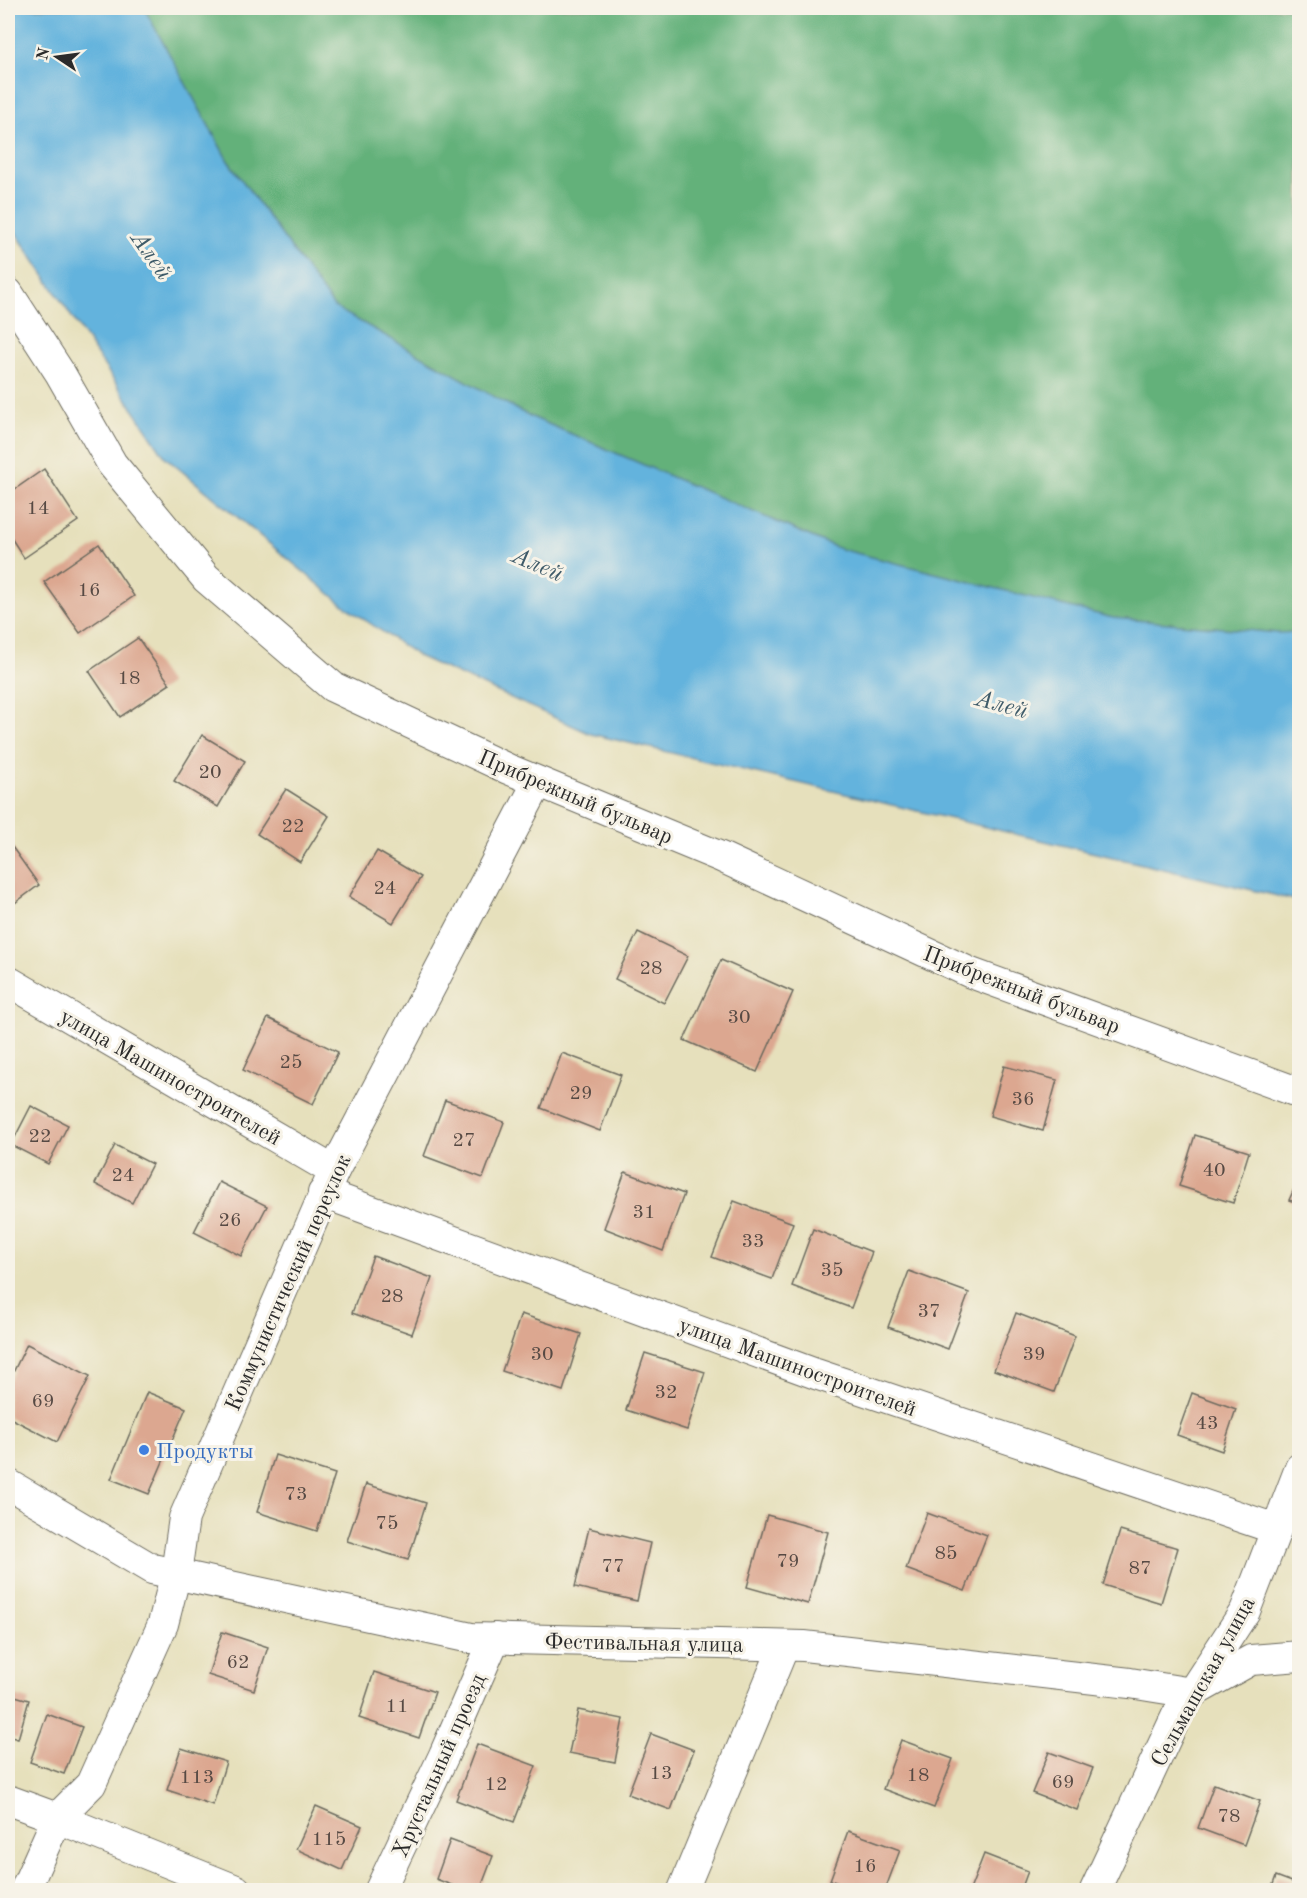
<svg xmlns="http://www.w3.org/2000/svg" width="1307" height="1898" font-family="'Old Standard TT',serif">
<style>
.forest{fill:#63b17a;stroke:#476e52;stroke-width:1.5}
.water{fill:#63b3dd;stroke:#476f84;stroke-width:1.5}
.building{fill:#dca790}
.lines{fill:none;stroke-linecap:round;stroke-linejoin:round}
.street-casing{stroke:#6c6a5e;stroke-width:32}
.street{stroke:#fff;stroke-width:30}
.shop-dot{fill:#3f7fe0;stroke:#f7f3e8;stroke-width:2}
.labels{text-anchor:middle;stroke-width:6;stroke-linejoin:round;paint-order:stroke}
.number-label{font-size:20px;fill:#574a44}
.street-label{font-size:22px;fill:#2b2b2b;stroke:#f7f3e8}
.shop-label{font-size:22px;fill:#366cbe;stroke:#f7f3e8;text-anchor:start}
.water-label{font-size:24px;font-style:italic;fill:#3f5b69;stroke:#f7f3e8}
</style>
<rect width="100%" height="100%" fill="#f7f3e8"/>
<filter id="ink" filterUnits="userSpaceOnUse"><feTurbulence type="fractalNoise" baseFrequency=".0167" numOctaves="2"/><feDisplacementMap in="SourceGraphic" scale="12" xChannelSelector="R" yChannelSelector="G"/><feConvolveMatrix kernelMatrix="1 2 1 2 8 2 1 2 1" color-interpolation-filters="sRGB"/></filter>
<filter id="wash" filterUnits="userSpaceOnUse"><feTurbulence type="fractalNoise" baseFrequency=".008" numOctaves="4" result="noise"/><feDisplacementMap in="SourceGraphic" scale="24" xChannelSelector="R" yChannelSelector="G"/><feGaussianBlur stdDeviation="1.35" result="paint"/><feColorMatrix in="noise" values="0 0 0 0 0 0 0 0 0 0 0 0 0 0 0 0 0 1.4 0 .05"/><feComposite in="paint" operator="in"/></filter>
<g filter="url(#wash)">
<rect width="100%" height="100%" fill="#e6e0bc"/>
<path class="forest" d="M 144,8 L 1299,8 L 1299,632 L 1278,633 L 1113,618 L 840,549 L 527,415 L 334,307 L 228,161 Z"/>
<path class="water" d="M 8,8 L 144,8 L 228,161 L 334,307 L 527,415 L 840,549 L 1113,618 L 1278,633 L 1299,632 L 1299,901 L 591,734 L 420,657 L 346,607 L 165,457 L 8,221 Z"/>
<g id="blocks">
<g class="building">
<path d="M 44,469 L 78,521 L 24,558 L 8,533 L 8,494 Z"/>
<path d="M 99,544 L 134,596 L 80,633 L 44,582 Z"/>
<path d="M 138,638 L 170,684 L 120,717 L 89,671 Z"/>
<path d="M 202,735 L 245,761 L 218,807 L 174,781 Z"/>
<path d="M 286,789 L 329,816 L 300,862 L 257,834 Z"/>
<path d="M 10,844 L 39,885 L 8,908 L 8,846 Z"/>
<path d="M 377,851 L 421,877 L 393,923 L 349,897 Z"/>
<path d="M 638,932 L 688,956 L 664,1003 L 615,979 Z"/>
<path d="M 721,960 L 793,992 L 757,1072 L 684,1040 Z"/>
<path d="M 268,1018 L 338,1052 L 313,1104 L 243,1070 Z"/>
<path d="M 562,1053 L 621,1075 L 600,1131 L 541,1108 Z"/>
<path d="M 1004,1066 L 1057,1080 L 1043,1131 L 990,1116 Z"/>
<path d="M 445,1100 L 504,1122 L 483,1178 L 424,1156 Z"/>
<path d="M 31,1106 L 68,1125 L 48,1164 L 11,1145 Z"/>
<path d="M 1195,1135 L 1249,1152 L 1233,1203 L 1179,1186 Z"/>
<path d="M 115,1145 L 152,1164 L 132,1203 L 95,1184 Z"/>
<path d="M 625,1172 L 684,1194 L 663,1251 L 604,1228 Z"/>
<path d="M 1300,1176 L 1300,1204 L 1289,1200 Z"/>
<path d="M 219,1182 L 267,1206 L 241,1256 L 194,1232 Z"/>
<path d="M 734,1201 L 793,1223 L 772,1279 L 712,1257 Z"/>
<path d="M 813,1229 L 872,1252 L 851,1308 L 792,1286 Z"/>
<path d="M 373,1256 L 432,1278 L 412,1334 L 352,1313 Z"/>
<path d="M 909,1271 L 969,1293 L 948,1349 L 888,1327 Z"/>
<path d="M 1016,1313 L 1075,1336 L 1054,1392 L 994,1370 Z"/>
<path d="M 521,1314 L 581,1334 L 563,1391 L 502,1371 Z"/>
<path d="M 27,1344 L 90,1376 L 57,1442 L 8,1417 L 8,1383 Z"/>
<path d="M 645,1353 L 705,1372 L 687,1430 L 626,1410 Z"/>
<path d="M 147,1392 L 186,1408 L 149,1494 L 111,1479 Z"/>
<path d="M 1192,1393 L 1236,1409 L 1222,1451 L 1177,1435 Z"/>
<path d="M 275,1455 L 335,1474 L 317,1531 L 257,1512 Z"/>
<path d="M 366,1484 L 426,1503 L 408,1560 L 347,1541 Z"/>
<path d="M 927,1513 L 987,1535 L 965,1591 L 906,1569 Z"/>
<path d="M 767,1515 L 828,1532 L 808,1604 L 747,1587 Z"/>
<path d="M 589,1528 L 650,1543 L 637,1601 L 575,1587 Z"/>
<path d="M 1120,1531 L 1178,1548 L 1161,1603 L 1103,1585 Z"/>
<path d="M 222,1632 L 268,1647 L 254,1690 L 208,1675 Z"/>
<path d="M 374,1672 L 435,1692 L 419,1738 L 359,1718 Z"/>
<path d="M 8,1694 L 29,1700 L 18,1739 L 8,1736 Z"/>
<path d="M 578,1710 L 623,1719 L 615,1762 L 569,1753 Z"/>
<path d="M 47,1714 L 82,1727 L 64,1774 L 30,1762 Z"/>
<path d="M 651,1734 L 694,1750 L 671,1810 L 628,1794 Z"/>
<path d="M 901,1740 L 953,1759 L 934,1808 L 883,1789 Z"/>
<path d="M 477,1744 L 536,1766 L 514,1822 L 456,1800 Z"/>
<path d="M 181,1748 L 226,1762 L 213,1805 L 167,1790 Z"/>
<path d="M 1049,1752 L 1093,1768 L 1077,1810 L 1032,1793 Z"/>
<path d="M 1214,1784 L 1260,1801 L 1244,1845 L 1198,1828 Z"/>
<path d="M 316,1806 L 362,1826 L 342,1870 L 296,1849 Z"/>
<path d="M 848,1831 L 900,1850 L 885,1890 L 858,1890 L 830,1880 Z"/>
<path d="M 450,1840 L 493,1856 L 480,1890 L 464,1890 L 436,1879 Z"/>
<path d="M 984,1854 L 1028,1871 L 1021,1890 L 970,1890 Z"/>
<path d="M 1276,1876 L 1300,1885 L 1300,1890 L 1271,1890 Z"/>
</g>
</g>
</g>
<g filter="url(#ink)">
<use href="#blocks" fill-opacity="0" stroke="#6c6a5e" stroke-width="1.5"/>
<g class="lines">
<defs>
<g id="street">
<path d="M 8,293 L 60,373 L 112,464 L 206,578 L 333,687 L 508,769 L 721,857 L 971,973 L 1300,1093"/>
<path d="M 8,981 L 334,1171"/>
<path d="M 323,1193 L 816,1374 L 1276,1529"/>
<path d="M 8,1484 L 152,1569 L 471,1638 L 804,1646 L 1130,1683 L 1192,1693 L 1251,1660 L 1300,1656"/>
<path d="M 8,1800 L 57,1818 L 236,1890"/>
<path d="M 25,1890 L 57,1818 L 91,1784 L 163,1624 L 176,1573 L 184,1518 L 334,1171 L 538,782"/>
<path d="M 380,1890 L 444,1755 L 495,1638"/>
<path d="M 683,1890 L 784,1646"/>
<path d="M 1095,1890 L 1176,1717 L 1245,1611 L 1300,1468"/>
</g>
</defs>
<use href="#street" class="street-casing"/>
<use href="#street" class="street"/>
</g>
</g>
<circle class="shop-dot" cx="144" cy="1450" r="6"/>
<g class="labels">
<g class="number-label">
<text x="38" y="514">14</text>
<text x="89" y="596">16</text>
<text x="129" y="684">18</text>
<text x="210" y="778">20</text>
<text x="293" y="832">22</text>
<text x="385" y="894">24</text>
<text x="651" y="974">28</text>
<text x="739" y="1023">30</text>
<text x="291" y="1068">25</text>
<text x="581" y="1099">29</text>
<text x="1023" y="1105">36</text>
<text x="40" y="1142">22</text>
<text x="464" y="1146">27</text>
<text x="1214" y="1176">40</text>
<text x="123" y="1181">24</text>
<text x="644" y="1218">31</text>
<text x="230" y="1226">26</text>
<text x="753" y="1247">33</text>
<text x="832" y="1276">35</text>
<text x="392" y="1302">28</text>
<text x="929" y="1317">37</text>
<text x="542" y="1360">30</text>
<text x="1034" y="1360">39</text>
<text x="666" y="1398">32</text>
<text x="43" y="1407">69</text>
<text x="1207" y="1429">43</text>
<text x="296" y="1500">73</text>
<text x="387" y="1529">75</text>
<text x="946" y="1559">85</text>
<text x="788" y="1567">79</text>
<text x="613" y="1572">77</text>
<text x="1140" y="1574">87</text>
<text x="238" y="1668">62</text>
<text x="397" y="1712">11</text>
<text x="661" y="1779">13</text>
<text x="918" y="1781">18</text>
<text x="197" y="1783">113</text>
<text x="1063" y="1788">69</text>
<text x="496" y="1790">12</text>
<text x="1229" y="1822">78</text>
<text x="329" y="1845">115</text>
<text x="865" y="1872">16</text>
</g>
<g class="street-label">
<text transform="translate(576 796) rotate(23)" y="8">Прибрежный бульвар</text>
<text transform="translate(1022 989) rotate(21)" y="8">Прибрежный бульвар</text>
<text transform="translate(171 1076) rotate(30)" y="8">улица Машиностроителей</text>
<text transform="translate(287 1282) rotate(-66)" y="8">Коммунистический переулок</text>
<text transform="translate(798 1366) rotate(20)" y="8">улица Машиностроителей</text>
<text transform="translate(644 1642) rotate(1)" y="8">Фестивальная улица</text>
<text transform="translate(1202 1681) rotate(-61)" y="8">Сельмашская улица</text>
<text transform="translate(438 1765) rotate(-66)" y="8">Хрустальный проезд</text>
</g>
<g class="shop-label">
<text x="156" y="1458">Продукты</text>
</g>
<g class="water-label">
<text transform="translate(152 255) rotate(55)" y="8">Алей</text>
<text transform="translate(538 564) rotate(23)" y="8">Алей</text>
<text transform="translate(1002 704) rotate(15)" y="8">Алей</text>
</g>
</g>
<rect width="1307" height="1898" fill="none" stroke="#f7f3e8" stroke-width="30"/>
<g transform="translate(57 57) rotate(283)" stroke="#f7f3e8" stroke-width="4.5" paint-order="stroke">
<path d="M0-4.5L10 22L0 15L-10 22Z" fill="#2b2b2b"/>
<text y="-9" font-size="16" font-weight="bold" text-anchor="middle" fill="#2b2b2b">N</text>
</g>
</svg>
